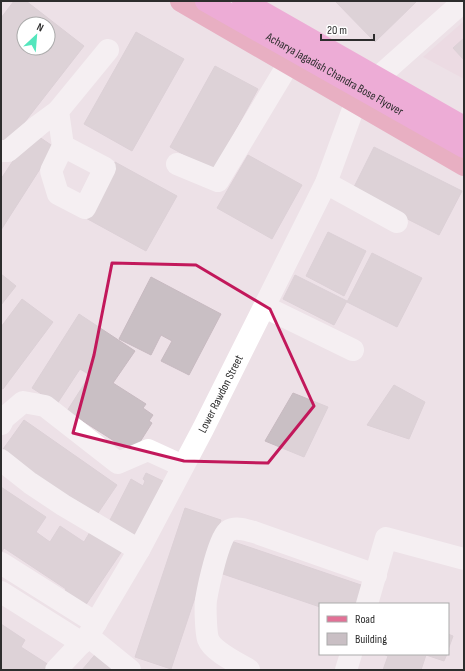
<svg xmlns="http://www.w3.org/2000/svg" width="465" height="671" font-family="'Sofia Sans Condensed',sans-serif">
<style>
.education{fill:#ecd3dd}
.building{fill:#c9bfc4;stroke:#c8bac1;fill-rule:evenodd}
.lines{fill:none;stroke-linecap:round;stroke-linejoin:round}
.minor{stroke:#fff;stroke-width:22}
.major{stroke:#e27196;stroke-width:22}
.highway{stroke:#ed6cc1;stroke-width:22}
.marked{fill:none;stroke:#c2185b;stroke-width:3;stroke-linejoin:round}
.labels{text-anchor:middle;stroke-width:3.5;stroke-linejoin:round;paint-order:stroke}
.street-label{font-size:12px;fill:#2d2d2d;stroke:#fff}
</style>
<rect width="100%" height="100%" fill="#ede1e7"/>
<path class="education" d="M 464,21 L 464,79 L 423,57 Z"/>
<g class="building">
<path d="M 14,1 L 26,1 L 84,46 L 3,150 L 1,148 L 1,18 ZM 24,24 L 48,24 L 48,48 L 24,48 Z"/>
<path d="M 337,1 L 417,1 L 375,42 L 336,2 Z"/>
<path d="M 136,32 L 184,59 L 132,151 L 84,124 Z"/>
<path d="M 464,38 L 464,60 L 453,48 Z"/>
<path d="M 215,66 L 258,89 L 213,171 L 170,147 Z"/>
<path d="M 32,132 L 54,147 L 1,230 L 1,179 Z"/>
<path d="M 374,147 L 462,191 L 439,235 L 352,191 Z"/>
<path d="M 248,155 L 302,185 L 272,239 L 217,208 Z"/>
<path d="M 115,162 L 177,196 L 146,251 L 84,217 Z"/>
<path d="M 328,232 L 366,251 L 344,296 L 306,276 Z"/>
<path d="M 372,253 L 422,278 L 397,327 L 347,302 Z"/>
<path d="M 1,274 L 16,286 L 1,305 Z"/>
<path d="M 295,275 L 347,301 L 334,325 L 283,299 Z"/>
<path d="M 151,277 L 221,314 L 189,375 L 161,361 L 172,341 L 161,335 L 151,355 L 119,339 Z"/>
<path d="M 22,299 L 53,322 L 3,389 L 1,388 L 1,327 Z"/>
<path d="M 79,314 L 135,351 L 113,383 L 146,404 L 143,408 L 153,415 L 149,421 L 152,423 L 133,453 L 67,411 L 90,375 L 80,369 L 57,404 L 32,388 Z"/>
<path d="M 394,385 L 425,402 L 409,439 L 367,425 Z"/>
<path d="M 293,393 L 328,407 L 304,457 L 265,441 Z"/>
<path d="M 24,420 L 117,485 L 94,519 L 1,452 Z"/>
<path d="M 146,473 L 163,481 L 134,537 L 108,524 L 131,479 L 143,486 L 145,481 L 143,479 Z"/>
<path d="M 1,487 L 46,517 L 36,532 L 50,542 L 60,526 L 84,542 L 93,527 L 124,548 L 83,609 L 62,596 L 66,589 L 4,548 L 1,553 Z"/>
<path d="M 185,508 L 221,520 L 171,669 L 135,657 Z"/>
<path d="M 228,540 L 364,586 L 358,604 L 320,604 L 320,607 L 217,572 Z"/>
<path d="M 1,624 L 25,640 L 21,647 L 49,665 L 45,670 L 1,670 Z"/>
<path d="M 448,634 L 453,636 L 448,650 Z"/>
<path d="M 99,650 L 122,670 L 82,670 Z"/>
<path d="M 383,654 L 447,654 L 444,661 L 426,655 L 421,670 L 383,670 L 388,656 Z"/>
</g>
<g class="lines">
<g class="minor">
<path d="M 63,146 L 51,171 L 58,194 L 85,208 L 105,168 L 63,146 L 58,111 L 108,50"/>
<path d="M 1,151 L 8,151 L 39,125 L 58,111"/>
<path d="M 177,164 L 218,181 L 289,63"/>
<path d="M 326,183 L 397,222"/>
<path d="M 265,307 L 353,350"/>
<path d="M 1,424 L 4,418 L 23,402 L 45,406 L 118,463 L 148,450 L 183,466"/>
<path d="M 1,460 L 30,483 L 63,505 L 139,550"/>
<path d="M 1,563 L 96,623"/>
<path d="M 1,592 L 82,643"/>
<path d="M 367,604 L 386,538 L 464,559"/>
<path d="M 88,636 L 130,670"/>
<path id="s1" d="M 56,670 L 88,636 L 139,550 L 203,429 L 326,183 L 356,101 L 384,72 L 464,1"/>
<path d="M 249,670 C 238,663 213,652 208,639 C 206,633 205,607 206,600 C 208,588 219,536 228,531 C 236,526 246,530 254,532 L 376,575"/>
<path d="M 346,670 L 351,654"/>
</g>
<path class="major" d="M 181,1 L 464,165"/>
<g class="highway">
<path id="s2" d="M 206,1 L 464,147"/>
<path d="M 243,1 L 464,127"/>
</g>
</g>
<path d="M0 0H465V671H0ZM 112,263 L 196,265 L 270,309 L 314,406 L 268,463 L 184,461 L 73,433 L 94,355 Z" fill="#ede1e7" fill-opacity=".55" fill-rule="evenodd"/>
<path class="marked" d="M 112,263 L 196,265 L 270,309 L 314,406 L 268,463 L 184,461 L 73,433 L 94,355 Z"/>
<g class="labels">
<g class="street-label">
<text dy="4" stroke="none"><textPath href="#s2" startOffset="148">Acharya Jagadish Chandra Bose Flyover</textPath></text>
<text dy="4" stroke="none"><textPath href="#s1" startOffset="323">Lower Rawdon Street</textPath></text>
</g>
</g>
<rect width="465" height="671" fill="none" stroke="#2d2d2d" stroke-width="4"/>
<rect x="319" y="603" width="130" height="52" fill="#ffffff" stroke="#ababab"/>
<rect x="327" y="616" width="20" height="6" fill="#e27196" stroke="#ababab"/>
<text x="355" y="623" font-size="12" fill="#2d2d2d">Road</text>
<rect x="327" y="633" width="20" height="12" fill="#c9bfc4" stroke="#ababab"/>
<text x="355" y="643" font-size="12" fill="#2d2d2d">Building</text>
<g transform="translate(36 36) rotate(26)"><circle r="19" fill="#ffffff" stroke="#ababab"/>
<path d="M0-3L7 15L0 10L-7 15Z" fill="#54e6bd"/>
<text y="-6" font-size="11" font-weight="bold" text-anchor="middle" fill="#2d2d2d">N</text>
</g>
<path d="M321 34v6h53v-6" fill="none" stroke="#2d2d2d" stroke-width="2"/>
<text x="327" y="34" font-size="12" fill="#2d2d2d" stroke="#ffffff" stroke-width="3" paint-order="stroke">20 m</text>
</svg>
